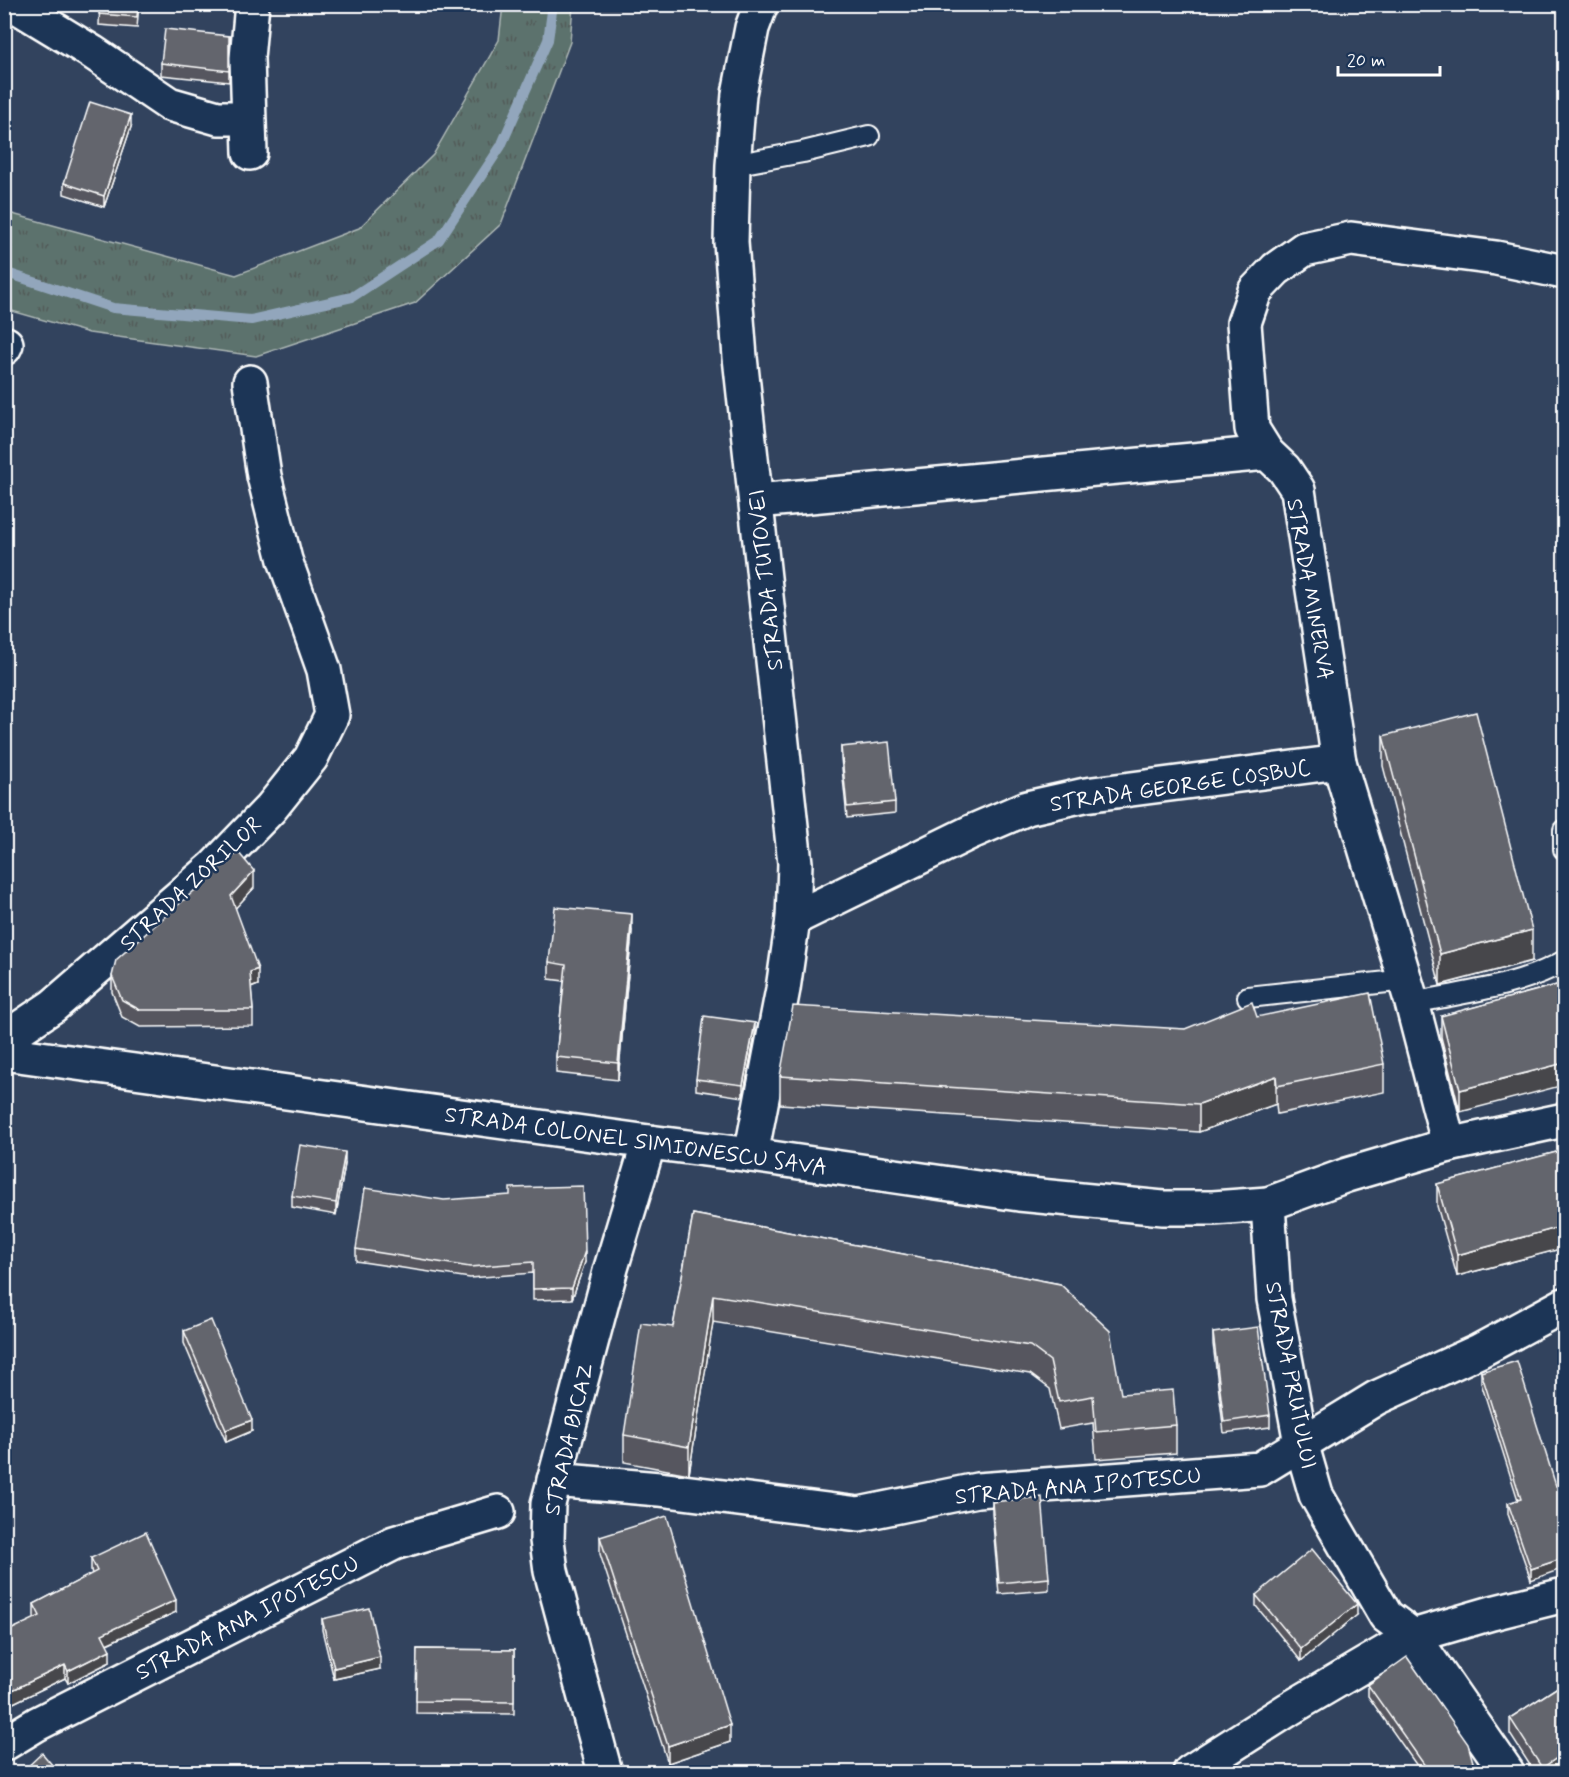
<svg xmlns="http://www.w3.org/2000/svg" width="1569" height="1777" font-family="Mynerve,sans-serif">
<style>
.grass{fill:url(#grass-tufts);stroke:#aeb8b6;stroke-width:1.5}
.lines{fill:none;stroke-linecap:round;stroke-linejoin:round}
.stream{stroke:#92a6bc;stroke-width:10}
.lane-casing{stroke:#fff;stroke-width:24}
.street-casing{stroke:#fff;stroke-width:38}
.secondary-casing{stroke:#fff;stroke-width:38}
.lane{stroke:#1d3557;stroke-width:20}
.street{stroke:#1d3557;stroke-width:33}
.secondary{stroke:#1d3557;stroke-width:33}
.wall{fill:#56575e;stroke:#fff;stroke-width:1.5}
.shaded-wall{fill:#46474c;stroke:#fff;stroke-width:1.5}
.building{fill:#64656d;stroke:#fff;stroke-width:1.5}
.labels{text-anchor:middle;stroke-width:5;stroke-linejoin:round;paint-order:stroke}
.street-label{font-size:22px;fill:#fff;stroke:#1d3557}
</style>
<defs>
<pattern id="grass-tufts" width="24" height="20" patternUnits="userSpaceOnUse" patternTransform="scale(1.5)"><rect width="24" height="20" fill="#5c726d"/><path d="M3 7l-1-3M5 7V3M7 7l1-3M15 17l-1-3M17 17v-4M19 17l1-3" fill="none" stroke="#525b59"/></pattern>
</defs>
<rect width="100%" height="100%" fill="#32435e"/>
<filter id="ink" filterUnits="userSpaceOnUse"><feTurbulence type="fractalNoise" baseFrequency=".0167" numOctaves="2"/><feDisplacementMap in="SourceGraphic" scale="12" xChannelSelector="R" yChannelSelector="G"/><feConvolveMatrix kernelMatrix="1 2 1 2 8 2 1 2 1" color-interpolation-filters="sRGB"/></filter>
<g filter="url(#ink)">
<path class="grass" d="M 503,5 L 573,5 L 570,42 L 501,224 L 415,303 L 256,356 L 89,333 L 5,309 L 5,212 L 236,275 L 359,228 L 433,155 L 499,40 Z"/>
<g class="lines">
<path class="stream" d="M 4,272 L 113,308 L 251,320 L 352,297 L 439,240 L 501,146 L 548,40 L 553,4"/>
<defs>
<g id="lane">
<path d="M 733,165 L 803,152 L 869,136"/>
<path d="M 1564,830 L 1564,849"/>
<path d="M 1248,997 L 1406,980"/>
<path d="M 1412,1003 C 1461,993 1522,986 1564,961"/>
</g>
<g id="street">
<path d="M 13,4 L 92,52 L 169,104 L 218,118 L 248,118"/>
<path d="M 250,153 L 247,58 L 252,4"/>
<path d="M 4,348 L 6,344"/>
<path d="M 757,501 L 1267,453"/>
<path d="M 793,919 L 971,832 L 1027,808 L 1085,795 L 1339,762"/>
<path d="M 4,1039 L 53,1006 L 214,867 L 271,808 L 311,758 L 332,715 L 324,670 L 285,560 L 264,476 L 250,382"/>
<path d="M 1449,1145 L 1412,1003 L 1339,762 L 1298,490 L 1284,469 L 1267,453 L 1252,429 L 1244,323 L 1255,291 L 1276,269 L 1304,249 L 1351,239 L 1496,258 L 1564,272"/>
<path d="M 751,1155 L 783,989 L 793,919 L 795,863 L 740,357 L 731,242 L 733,165 L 739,94 L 752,28 L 761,4"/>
<path d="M 1268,1204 L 1274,1299 L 1301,1443 L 1316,1495 L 1386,1616 L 1413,1636 L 1507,1772"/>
<path d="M 554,1480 L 659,1489 L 859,1514 L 977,1490 L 1260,1469 L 1376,1398 L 1479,1351 L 1564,1305"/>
<path d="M 4,1744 L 37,1724 L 394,1543 L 498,1512"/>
<path d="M 605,1772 L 551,1571 L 547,1540 L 548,1504 L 611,1268 L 649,1142"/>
<path d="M 1190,1772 L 1289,1709 L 1413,1636 L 1492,1613 L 1564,1595"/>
</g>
<path id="secondary" d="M 4,1053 L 649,1142 L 751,1155 L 1019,1194 L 1163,1208 L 1213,1208 L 1268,1204 L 1347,1175 L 1449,1145 L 1564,1120"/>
</defs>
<use href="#lane" class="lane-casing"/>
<use href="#street" class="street-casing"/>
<use href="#secondary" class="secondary-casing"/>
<use href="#lane" class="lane"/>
<use href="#street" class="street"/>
<use href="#secondary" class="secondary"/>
</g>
<g class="wall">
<path d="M 100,4 L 139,4 L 137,28 L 99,25 Z"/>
<path d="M 229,36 L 229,82 L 161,75 L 161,63 Z"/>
<path d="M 131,127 L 104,207 L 64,194 L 64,183 Z"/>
<path d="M 1383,736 L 1532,961 L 1440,985 L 1383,766 Z"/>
<path d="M 841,747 L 895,802 L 895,813 L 847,818 L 841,758 Z"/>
<path d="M 254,888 L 235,908 L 258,985 L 251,988 L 253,1010 L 253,1026 L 140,1027 L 122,1017 L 112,992 L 112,976 Z"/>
<path d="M 632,931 L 618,1080 L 556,1073 L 556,1057 L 564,981 L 549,979 L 549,962 Z"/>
<path d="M 1564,983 L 1460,1112 L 1441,1037 L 1441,1016 Z"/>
<path d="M 1257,1017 L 1384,1064 L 1384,1092 L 1277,1114 L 1276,1104 L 1199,1132 L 780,1104 L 780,1076 L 1185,1029 Z"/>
<path d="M 755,1035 L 743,1097 L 696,1090 L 696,1079 Z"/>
<path d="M 1564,1150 L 1564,1248 L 1457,1276 L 1437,1206 L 1437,1184 Z"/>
<path d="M 345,1164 L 336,1215 L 292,1207 L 292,1196 Z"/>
<path d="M 693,1214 L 1060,1284 L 1121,1394 L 1176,1425 L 1176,1453 L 1096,1459 L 1093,1423 L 1059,1429 L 1050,1389 L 1030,1374 L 713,1322 L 689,1474 L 624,1462 L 624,1435 L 673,1327 Z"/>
<path d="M 356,1249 L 585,1262 L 572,1299 L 533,1300 L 533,1273 L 470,1278 L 356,1261 Z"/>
<path d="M 184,1331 L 252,1431 L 226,1442 L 184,1343 Z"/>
<path d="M 1213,1333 L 1270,1415 L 1270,1427 L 1224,1433 L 1213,1344 Z"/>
<path d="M 1481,1372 L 1556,1486 L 1564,1483 L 1564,1544 L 1531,1580 L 1508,1514 L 1508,1503 L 1518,1500 L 1481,1383 Z"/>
<path d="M 992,1502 L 1049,1578 L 1049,1590 L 999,1594 L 992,1513 Z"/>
<path d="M 600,1537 L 730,1742 L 668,1763 L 600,1554 Z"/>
<path d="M 91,1558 L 176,1612 L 107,1644 L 110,1662 L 68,1683 L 65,1678 L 7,1706 L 7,1714 L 4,1715 L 4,1633 L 35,1619 L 34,1617 L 34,1604 L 92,1574 L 91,1570 Z"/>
<path d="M 1256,1595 L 1357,1615 L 1301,1661 L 1256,1606 Z"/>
<path d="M 322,1619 L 380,1669 L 334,1679 L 322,1630 Z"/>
<path d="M 417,1649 L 514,1650 L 514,1714 L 416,1713 Z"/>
<path d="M 1564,1683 L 1564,1770 L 1561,1773 L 1535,1773 L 1510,1734 L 1510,1718 Z"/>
<path d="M 1368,1685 L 1476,1773 L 1422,1773 L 1368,1696 Z"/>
</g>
<g class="shaded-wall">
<path d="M 131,115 L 131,127 L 104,207 L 104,196 Z"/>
<path d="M 254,871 L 254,888 L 231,913 L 231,896 Z"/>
<path d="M 632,914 L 632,931 L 618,1080 L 618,1063 Z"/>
<path d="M 1532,930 L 1532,961 L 1440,985 L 1440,954 Z"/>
<path d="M 258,969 L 258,985 L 250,988 L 250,972 Z"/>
<path d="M 755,1023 L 755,1035 L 743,1097 L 743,1085 Z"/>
<path d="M 1564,1063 L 1564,1085 L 1460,1112 L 1460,1090 Z"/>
<path d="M 1276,1076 L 1276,1104 L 1199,1132 L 1199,1104 Z"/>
<path d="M 345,1152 L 345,1164 L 336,1215 L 336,1203 Z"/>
<path d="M 1564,1226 L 1564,1248 L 1457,1276 L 1457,1255 Z"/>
<path d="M 585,1251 L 585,1262 L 572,1299 L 572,1288 Z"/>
<path d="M 713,1295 L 713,1322 L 689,1474 L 689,1447 Z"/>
<path d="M 252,1420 L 252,1431 L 226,1442 L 226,1430 Z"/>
<path d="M 1564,1533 L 1564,1544 L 1560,1546 L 1560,1535 Z"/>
<path d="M 1564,1558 L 1564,1568 L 1531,1580 L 1531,1569 Z"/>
<path d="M 176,1600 L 176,1612 L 102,1646 L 102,1634 Z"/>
<path d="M 1357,1604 L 1357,1615 L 1301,1661 L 1301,1649 Z"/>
<path d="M 110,1650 L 110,1662 L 68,1683 L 68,1671 Z"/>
<path d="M 380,1657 L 380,1669 L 334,1679 L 334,1668 Z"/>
<path d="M 65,1665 L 65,1678 L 7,1706 L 7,1714 L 4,1715 L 4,1694 Z"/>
<path d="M 730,1725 L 730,1742 L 668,1763 L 668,1746 Z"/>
<path d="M 1564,1753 L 1564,1770 L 1561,1773 L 1542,1773 L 1542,1768 Z"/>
</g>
<g class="building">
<path d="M 100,4 L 138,4 L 137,17 L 99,14 Z"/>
<path d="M 165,29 L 229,36 L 229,71 L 161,63 Z"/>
<path d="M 90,102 L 131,115 L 104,196 L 64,183 Z"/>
<path d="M 1476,712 L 1532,930 L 1440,954 L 1383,736 Z"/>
<path d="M 889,742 L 895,802 L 847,807 L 841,747 Z"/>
<path d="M 238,852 L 254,871 L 231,896 L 258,969 L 250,972 L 253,1010 L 140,1010 L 122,1000 L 112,976 L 116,960 Z"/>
<path d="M 555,907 L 632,914 L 618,1063 L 556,1057 L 566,965 L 549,962 Z"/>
<path d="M 1564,983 L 1564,1063 L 1460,1090 L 1441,1016 Z"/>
<path d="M 1370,993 L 1384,1064 L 1277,1086 L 1276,1076 L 1199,1104 L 780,1076 L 793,1006 L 1185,1029 L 1252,1002 L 1257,1017 Z"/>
<path d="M 704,1016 L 755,1023 L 743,1085 L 696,1079 Z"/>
<path d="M 300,1145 L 345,1152 L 336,1203 L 292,1196 Z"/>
<path d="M 1564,1150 L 1564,1226 L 1457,1255 L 1437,1184 Z"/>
<path d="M 583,1186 L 585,1251 L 572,1288 L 533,1289 L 533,1262 L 470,1267 L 356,1249 L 365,1188 L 444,1200 L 510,1195 L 510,1188 Z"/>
<path d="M 693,1214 L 1060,1284 L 1110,1331 L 1121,1394 L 1173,1390 L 1176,1425 L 1096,1432 L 1093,1396 L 1059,1402 L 1050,1361 L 1030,1346 L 713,1295 L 689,1447 L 624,1435 L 641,1323 L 673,1327 Z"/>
<path d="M 211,1320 L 252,1420 L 226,1430 L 184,1331 Z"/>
<path d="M 1258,1327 L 1270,1415 L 1224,1422 L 1213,1333 Z"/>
<path d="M 1517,1361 L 1556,1486 L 1564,1483 L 1564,1533 L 1560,1535 L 1564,1549 L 1564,1558 L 1531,1569 L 1508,1503 L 1521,1499 L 1481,1372 Z"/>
<path d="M 1042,1497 L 1049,1578 L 999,1583 L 992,1502 Z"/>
<path d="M 667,1516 L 730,1725 L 668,1746 L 600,1537 Z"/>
<path d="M 146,1532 L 176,1600 L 102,1634 L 110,1650 L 68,1671 L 65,1665 L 4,1694 L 4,1633 L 40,1616 L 34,1604 L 97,1571 L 91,1558 Z"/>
<path d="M 1312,1549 L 1357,1604 L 1301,1649 L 1256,1595 Z"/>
<path d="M 369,1608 L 380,1657 L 334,1668 L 322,1619 Z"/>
<path d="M 417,1649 L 514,1650 L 514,1702 L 416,1701 Z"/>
<path d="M 1407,1657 L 1468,1744 L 1476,1773 L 1430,1773 L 1368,1685 Z"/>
<path d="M 1564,1683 L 1564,1753 L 1542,1768 L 1510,1718 Z"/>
<path d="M 42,1753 L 59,1773 L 21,1773 Z"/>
<path d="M 4,1761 L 15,1773 L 4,1773 Z"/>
<path d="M 491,1769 L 491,1773 L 429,1773 Z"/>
</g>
</g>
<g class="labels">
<g class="street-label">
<text transform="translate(765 580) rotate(-96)" y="8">STRADA TUTOVEI</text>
<text transform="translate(1311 589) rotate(80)" y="8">STRADA MINERVA</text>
<text transform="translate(1180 785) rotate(-8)" y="8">STRADA GEORGE COȘBUC</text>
<text transform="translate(190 883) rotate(-43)" y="8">STRADA ZORILOR</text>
<text transform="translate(636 1140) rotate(8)" y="8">STRADA COLONEL SIMIONESCU SAVA</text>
<text transform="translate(1292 1375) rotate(79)" y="8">STRADA PRUTULUI</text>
<text transform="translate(568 1439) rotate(-77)" y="8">STRADA BICAZ</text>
<text transform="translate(1078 1485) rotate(-5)" y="8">STRADA ANA IPOTESCU</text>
<text transform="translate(247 1617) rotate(-27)" y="8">STRADA ANA IPOTESCU</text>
</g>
</g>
<rect width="1569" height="1777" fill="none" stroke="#1d3557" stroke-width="24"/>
<rect x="12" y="12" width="1545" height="1753" fill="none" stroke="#fff" stroke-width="2" filter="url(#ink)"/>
<path d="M1338 66v9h102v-9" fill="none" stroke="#ffffff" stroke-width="3"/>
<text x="1347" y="66" font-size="18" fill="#ffffff" stroke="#1d3557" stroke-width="4.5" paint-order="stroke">20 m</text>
</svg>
